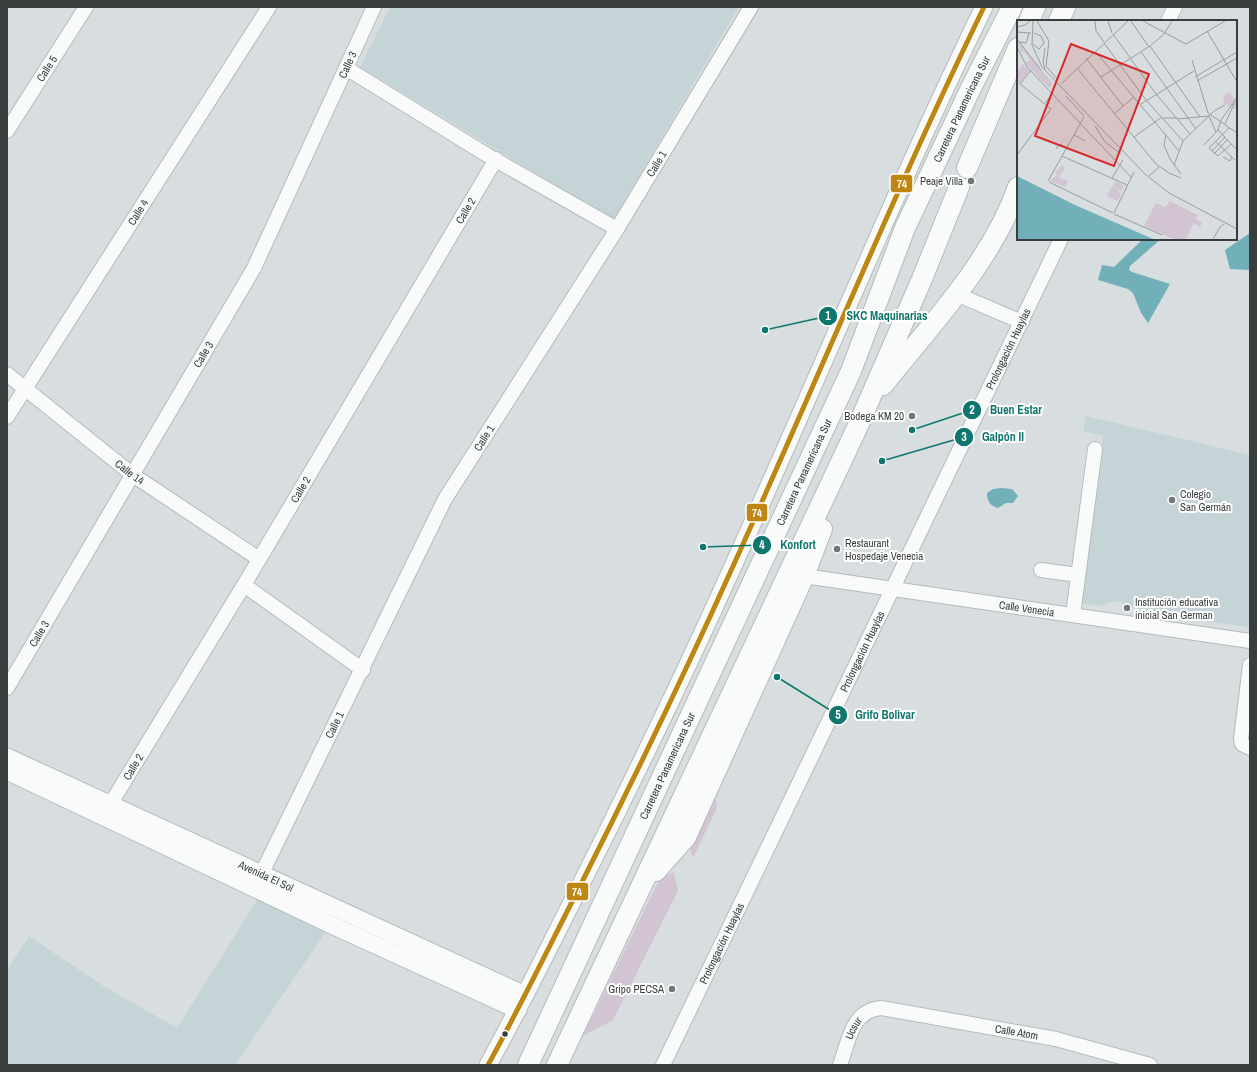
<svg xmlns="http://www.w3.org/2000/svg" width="1257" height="1072" font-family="'Archivo Narrow',sans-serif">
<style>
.built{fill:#c5d5d7}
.green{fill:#d2c4d3}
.water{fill:#71b0b8}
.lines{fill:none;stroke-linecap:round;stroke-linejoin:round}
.minor-casing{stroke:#b5babc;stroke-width:16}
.major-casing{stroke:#b5babc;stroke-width:19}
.highway-casing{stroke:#b5babc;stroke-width:22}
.minor{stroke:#f9fafa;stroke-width:14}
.major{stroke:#f9fafa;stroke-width:17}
.highway{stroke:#f9fafa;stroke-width:20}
.bus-1-casing{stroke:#fff;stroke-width:8}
.bus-1{stroke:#be8713;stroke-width:5}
.poi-dot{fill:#707677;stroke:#fff;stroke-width:1.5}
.bus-dot{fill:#383e3e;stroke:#fff;stroke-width:1.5}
.labels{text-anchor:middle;stroke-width:4;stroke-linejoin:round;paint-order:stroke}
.street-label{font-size:11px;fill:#383e3e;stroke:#fff}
.poi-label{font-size:11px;fill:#383e3e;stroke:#fff;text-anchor:end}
.inset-road{fill:none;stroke:#989e9f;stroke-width:1}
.view{fill:#d62828;fill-opacity:0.15;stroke:#d62828;stroke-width:2}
.inset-edge{fill:none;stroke:#383e3e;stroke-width:2}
.leader{fill:none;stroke:#0f766e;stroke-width:1.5}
.callout-dot{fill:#0f766e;stroke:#fff;stroke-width:1.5}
.mark-label{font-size:12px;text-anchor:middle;font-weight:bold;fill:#fff}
.callout-label{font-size:12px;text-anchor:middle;font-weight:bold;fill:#0f766e;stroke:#fff;stroke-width:4;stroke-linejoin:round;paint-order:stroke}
.line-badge{stroke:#fff;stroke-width:1.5}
.badge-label{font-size:11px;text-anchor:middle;font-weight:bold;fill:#fff}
</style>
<rect width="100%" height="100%" fill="#d8dee0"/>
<g class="built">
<path d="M 390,7 L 739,7 L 613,220 L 360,67 Z"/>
<path d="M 1086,416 L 1250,455 L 1250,627 L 1176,617 L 1125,606 L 1122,602 L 1114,601 L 1101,606 L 1078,603 L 1103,436 L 1083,431 Z"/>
<path d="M 259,897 L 327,930 L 235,1065 L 7,1065 L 7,970 L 29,936 L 105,987 L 177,1028 Z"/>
</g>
<g class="green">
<path d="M 713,786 L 717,808 L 693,858 L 688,842 Z"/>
<path d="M 674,872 L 678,891 L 613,1020 L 583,1036 L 659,880 Z"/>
</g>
<g class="water">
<path d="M 1250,233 L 1250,270 L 1230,269 L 1225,250 Z"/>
<path d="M 1143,239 L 1161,239 L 1130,266 L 1129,270 L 1132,272 L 1170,284 L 1148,323 L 1141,313 L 1133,293 L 1128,289 L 1098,280 L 1102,265 L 1114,267 Z"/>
<path d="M 1001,488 L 1012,489 L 1018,496 L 1013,503 L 1006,503 L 998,508 C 990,506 987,501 987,493 L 993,489 Z"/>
</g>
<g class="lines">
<defs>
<g id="minor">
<path d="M 1168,21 L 1175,7"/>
<path d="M 346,68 L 487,155 L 617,229"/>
<path id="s1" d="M 7,131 L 86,7"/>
<path d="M 956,294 L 1022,322"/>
<path id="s2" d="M 7,374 L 133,475 L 259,559"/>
<path id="s3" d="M 7,417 L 269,7"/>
<path d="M 1041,570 L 1078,575"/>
<path id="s4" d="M 804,576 L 1250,641"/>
<path d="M 244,585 L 363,670"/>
<path d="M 1073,615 L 1095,449"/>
<path d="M 1250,665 L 1241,739 L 1242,744 L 1250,748"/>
<path id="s5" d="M 7,688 L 254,268 L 374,7"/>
<path id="s6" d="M 105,813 L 244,585 L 496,159"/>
<path id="s7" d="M 257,883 L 445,499 L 617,229 L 751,7"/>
<path id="s8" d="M 663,1065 L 1061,239"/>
<path id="s9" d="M 840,1065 C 849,1041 851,1011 881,1008 L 1056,1039 L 1150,1065"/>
</g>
<g id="major">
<path id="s10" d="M 7,757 L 525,995"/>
<path d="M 7,771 L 336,927 L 518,1010"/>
<path d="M 488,1065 C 520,1007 549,947 579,888 C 633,781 685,673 734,564 C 818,379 895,190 984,7"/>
</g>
<g id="highway">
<path d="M 1029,21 L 1035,7"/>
<path d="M 1059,21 L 1065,7"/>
<path d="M 967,168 L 1018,48"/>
<path d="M 883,385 C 932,323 991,263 1018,187"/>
<path d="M 656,871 L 686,837 L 804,576 L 822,529"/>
<path id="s11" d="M 528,1065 L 851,371 L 905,228 L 971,88 L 1012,7"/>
<path d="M 557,1065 L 857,428 L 922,279 L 959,187"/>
</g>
</defs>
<use href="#minor" class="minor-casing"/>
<use href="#major" class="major-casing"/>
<use href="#highway" class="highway-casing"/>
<use href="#minor" class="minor"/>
<use href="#major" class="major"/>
<use href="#highway" class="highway"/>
<defs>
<path id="bus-1" d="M 488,1065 C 520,1007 549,947 579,888 C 633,781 685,673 734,564 C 818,379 895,190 984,7"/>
</defs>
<use href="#bus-1" class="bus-1-casing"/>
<use href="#bus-1" class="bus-1"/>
</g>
<g class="poi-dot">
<circle cx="971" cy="181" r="4"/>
<circle cx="912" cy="416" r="4"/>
<circle cx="1172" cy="500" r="4"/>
<circle cx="837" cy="549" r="4"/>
<circle cx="1127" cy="608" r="4"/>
<circle cx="672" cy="989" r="4"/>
</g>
<circle class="bus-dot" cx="505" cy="1034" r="3.5"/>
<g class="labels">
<g class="street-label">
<text dy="4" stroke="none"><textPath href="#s5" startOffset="711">Calle 3</textPath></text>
<text dy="4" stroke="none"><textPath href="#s1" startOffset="74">Calle 5</textPath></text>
<text dy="4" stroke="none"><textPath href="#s11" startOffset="1050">Carretera Panamericana Sur</textPath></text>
<text dy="4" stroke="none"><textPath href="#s7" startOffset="824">Calle 1</textPath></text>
<text dy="4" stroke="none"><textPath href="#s6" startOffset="702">Calle 2</textPath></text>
<text dy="4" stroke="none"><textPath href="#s3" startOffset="243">Calle 4</textPath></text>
<text dy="4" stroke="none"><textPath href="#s8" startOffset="795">Prolongación Huaylas</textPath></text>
<text dy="4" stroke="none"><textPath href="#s5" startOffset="387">Calle 3</textPath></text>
<text dy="4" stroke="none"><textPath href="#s7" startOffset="500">Calle 1</textPath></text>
<text dy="4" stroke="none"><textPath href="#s2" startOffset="157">Calle 14</textPath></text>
<text dy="4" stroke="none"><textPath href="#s11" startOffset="654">Carretera Panamericana Sur</textPath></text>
<text dy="4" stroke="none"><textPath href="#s6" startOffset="378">Calle 2</textPath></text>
<text dy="4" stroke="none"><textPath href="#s4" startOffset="225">Calle Venecia</textPath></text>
<text dy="4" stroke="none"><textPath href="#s5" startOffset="63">Calle 3</textPath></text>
<text dy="4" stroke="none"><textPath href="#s8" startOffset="459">Prolongación Huaylas</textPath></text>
<text dy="4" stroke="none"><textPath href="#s7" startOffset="176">Calle 1</textPath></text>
<text dy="4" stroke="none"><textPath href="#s11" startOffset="330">Carretera Panamericana Sur</textPath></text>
<text dy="4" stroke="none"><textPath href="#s6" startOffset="54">Calle 2</textPath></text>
<text dy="4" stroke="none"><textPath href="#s10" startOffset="285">Avenida El Sol</textPath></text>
<text dy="4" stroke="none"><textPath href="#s8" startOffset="135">Prolongación Huaylas</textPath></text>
<text dy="4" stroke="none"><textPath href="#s9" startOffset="39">Ucsur</textPath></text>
<text dy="4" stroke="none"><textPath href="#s9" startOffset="213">Calle Atom</textPath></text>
</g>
<g class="poi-label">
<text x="963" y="185">Peaje Villa</text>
<text x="904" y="420">Bodega KM 20</text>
<text x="1180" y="498" text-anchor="start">Colegio<tspan x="1180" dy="13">San Germán</tspan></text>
<text x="845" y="547" text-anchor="start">Restaurant<tspan x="845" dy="13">Hospedaje Venecia</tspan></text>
<text x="1135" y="606" text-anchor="start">Institución educativa<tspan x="1135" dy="13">inicial San German</tspan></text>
<text x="664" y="993">Gripo PECSA</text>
</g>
</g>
<g transform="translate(1017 20)">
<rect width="220" height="220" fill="#d8dee0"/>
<path d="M 0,20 L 36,64 L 32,68 L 8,43 L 13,40 L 6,31 L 4,32 ZM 6,44 L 12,51 L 0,67 L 0,52 ZM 213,72 L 216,78 L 220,77 L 220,87 L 217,89 L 206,83 L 208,81 L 206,76 ZM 45,145 L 48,149 L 41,157 L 51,161 L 48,167 L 33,161 L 40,155 L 38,152 ZM 99,161 L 107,166 L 104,171 L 98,167 L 104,174 L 101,181 L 89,176 ZM 153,181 L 181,195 L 179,199 L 185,203 L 183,207 L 177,203 L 169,219 L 156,219 L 127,206 L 139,183 L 148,187 Z" fill="#d2c4d3"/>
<path d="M 0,156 L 58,185 L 136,219 L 0,219 Z" fill="#71b0b8"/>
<path class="inset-road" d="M 16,1 L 15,25 L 25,47 L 128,154 L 152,173 L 220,209M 20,1 L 32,21 L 29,46 L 41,60M 78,1 L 79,11 L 87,22M 91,1 L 95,13M 114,1 L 132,27M 126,1 L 169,24 L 208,1M 0,7 L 8,5 L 13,1M 190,11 L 220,62M 0,12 L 14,13M 96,14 L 139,74 L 173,114M 0,19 L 24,50M 3,22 L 9,23 L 12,13M 87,23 L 129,80 L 166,121M 16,24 L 22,29 L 27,23 L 24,16 L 17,13M 133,26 L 183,97M 0,27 L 10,47 L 114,157M 78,31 L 162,131M 124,32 L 179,109M 69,38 L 106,86M 175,40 L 191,93 L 220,113M 60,48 L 139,144 L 152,153 L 164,158M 28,49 L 26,42 L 28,28M 84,57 L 133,26 L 147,14 L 155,1M 178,57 L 220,32M 180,61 L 220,38M 44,64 L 111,1M 49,76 L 67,96M 28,83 L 36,73M 124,84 L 177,51M 98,93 L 117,77M 146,98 L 160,98M 160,99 L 192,96 L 199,112M 208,104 L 217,84M 78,106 L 88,122 L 104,134M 212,108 L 192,128 L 201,136 L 214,124M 201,110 L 220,130M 149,114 L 147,125 L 153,139 L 164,154M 57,115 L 68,121M 117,117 L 145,97M 198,121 L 218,140M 187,125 L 201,110 L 204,100 L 220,78M 39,129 L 43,124 L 50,128M 195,131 L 208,117M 197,134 L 210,120M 0,135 L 34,89 L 3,64 L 14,50M 45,136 L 110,165M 206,137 L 213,141 L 215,137M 157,145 L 166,121 L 197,91 L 208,85M 132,156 L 142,147M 95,158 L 106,140M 31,161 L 67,97M 32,162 L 96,193M 97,193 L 117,152M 97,194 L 145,215M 196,219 L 203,207 L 207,204"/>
<path class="view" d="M 54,24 L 132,54 L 97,146 L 18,116 Z"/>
<rect width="220" height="220" class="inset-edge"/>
</g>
<path class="leader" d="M765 330L828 316M912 430L972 410M882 461L964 437M703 547L762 545M777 677L838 715"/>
<g class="callout-dot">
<circle cx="765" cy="330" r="4"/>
<circle cx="912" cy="430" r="4"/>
<circle cx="882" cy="461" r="4"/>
<circle cx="703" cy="547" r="4"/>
<circle cx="777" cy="677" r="4"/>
<circle cx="828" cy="316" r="10"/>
<circle cx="972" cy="410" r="10"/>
<circle cx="964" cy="437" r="10"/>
<circle cx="762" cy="545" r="10"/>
<circle cx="838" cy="715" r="10"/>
</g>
<g class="mark-label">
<text x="828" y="320">1</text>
<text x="972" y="414">2</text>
<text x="964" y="441">3</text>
<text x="762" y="549">4</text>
<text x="838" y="719">5</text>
</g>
<g class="callout-label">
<text x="887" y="320">SKC Maquinarias</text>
<text x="1016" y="414">Buen Estar</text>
<text x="1003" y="441">Galpón II</text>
<text x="798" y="549">Konfort</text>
<text x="885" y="719">Grifo Bolivar</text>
</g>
<g class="line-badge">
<rect x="890" y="174" width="23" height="19" rx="4" fill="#be8713"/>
<rect x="746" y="503" width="22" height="19" rx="4" fill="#be8713"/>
<rect x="566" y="882" width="23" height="19" rx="4" fill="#be8713"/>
</g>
<g class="badge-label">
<text x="902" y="188">74</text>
<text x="757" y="517">74</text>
<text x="577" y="896">74</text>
</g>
<rect width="1257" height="1072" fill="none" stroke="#383e3e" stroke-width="16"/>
</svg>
